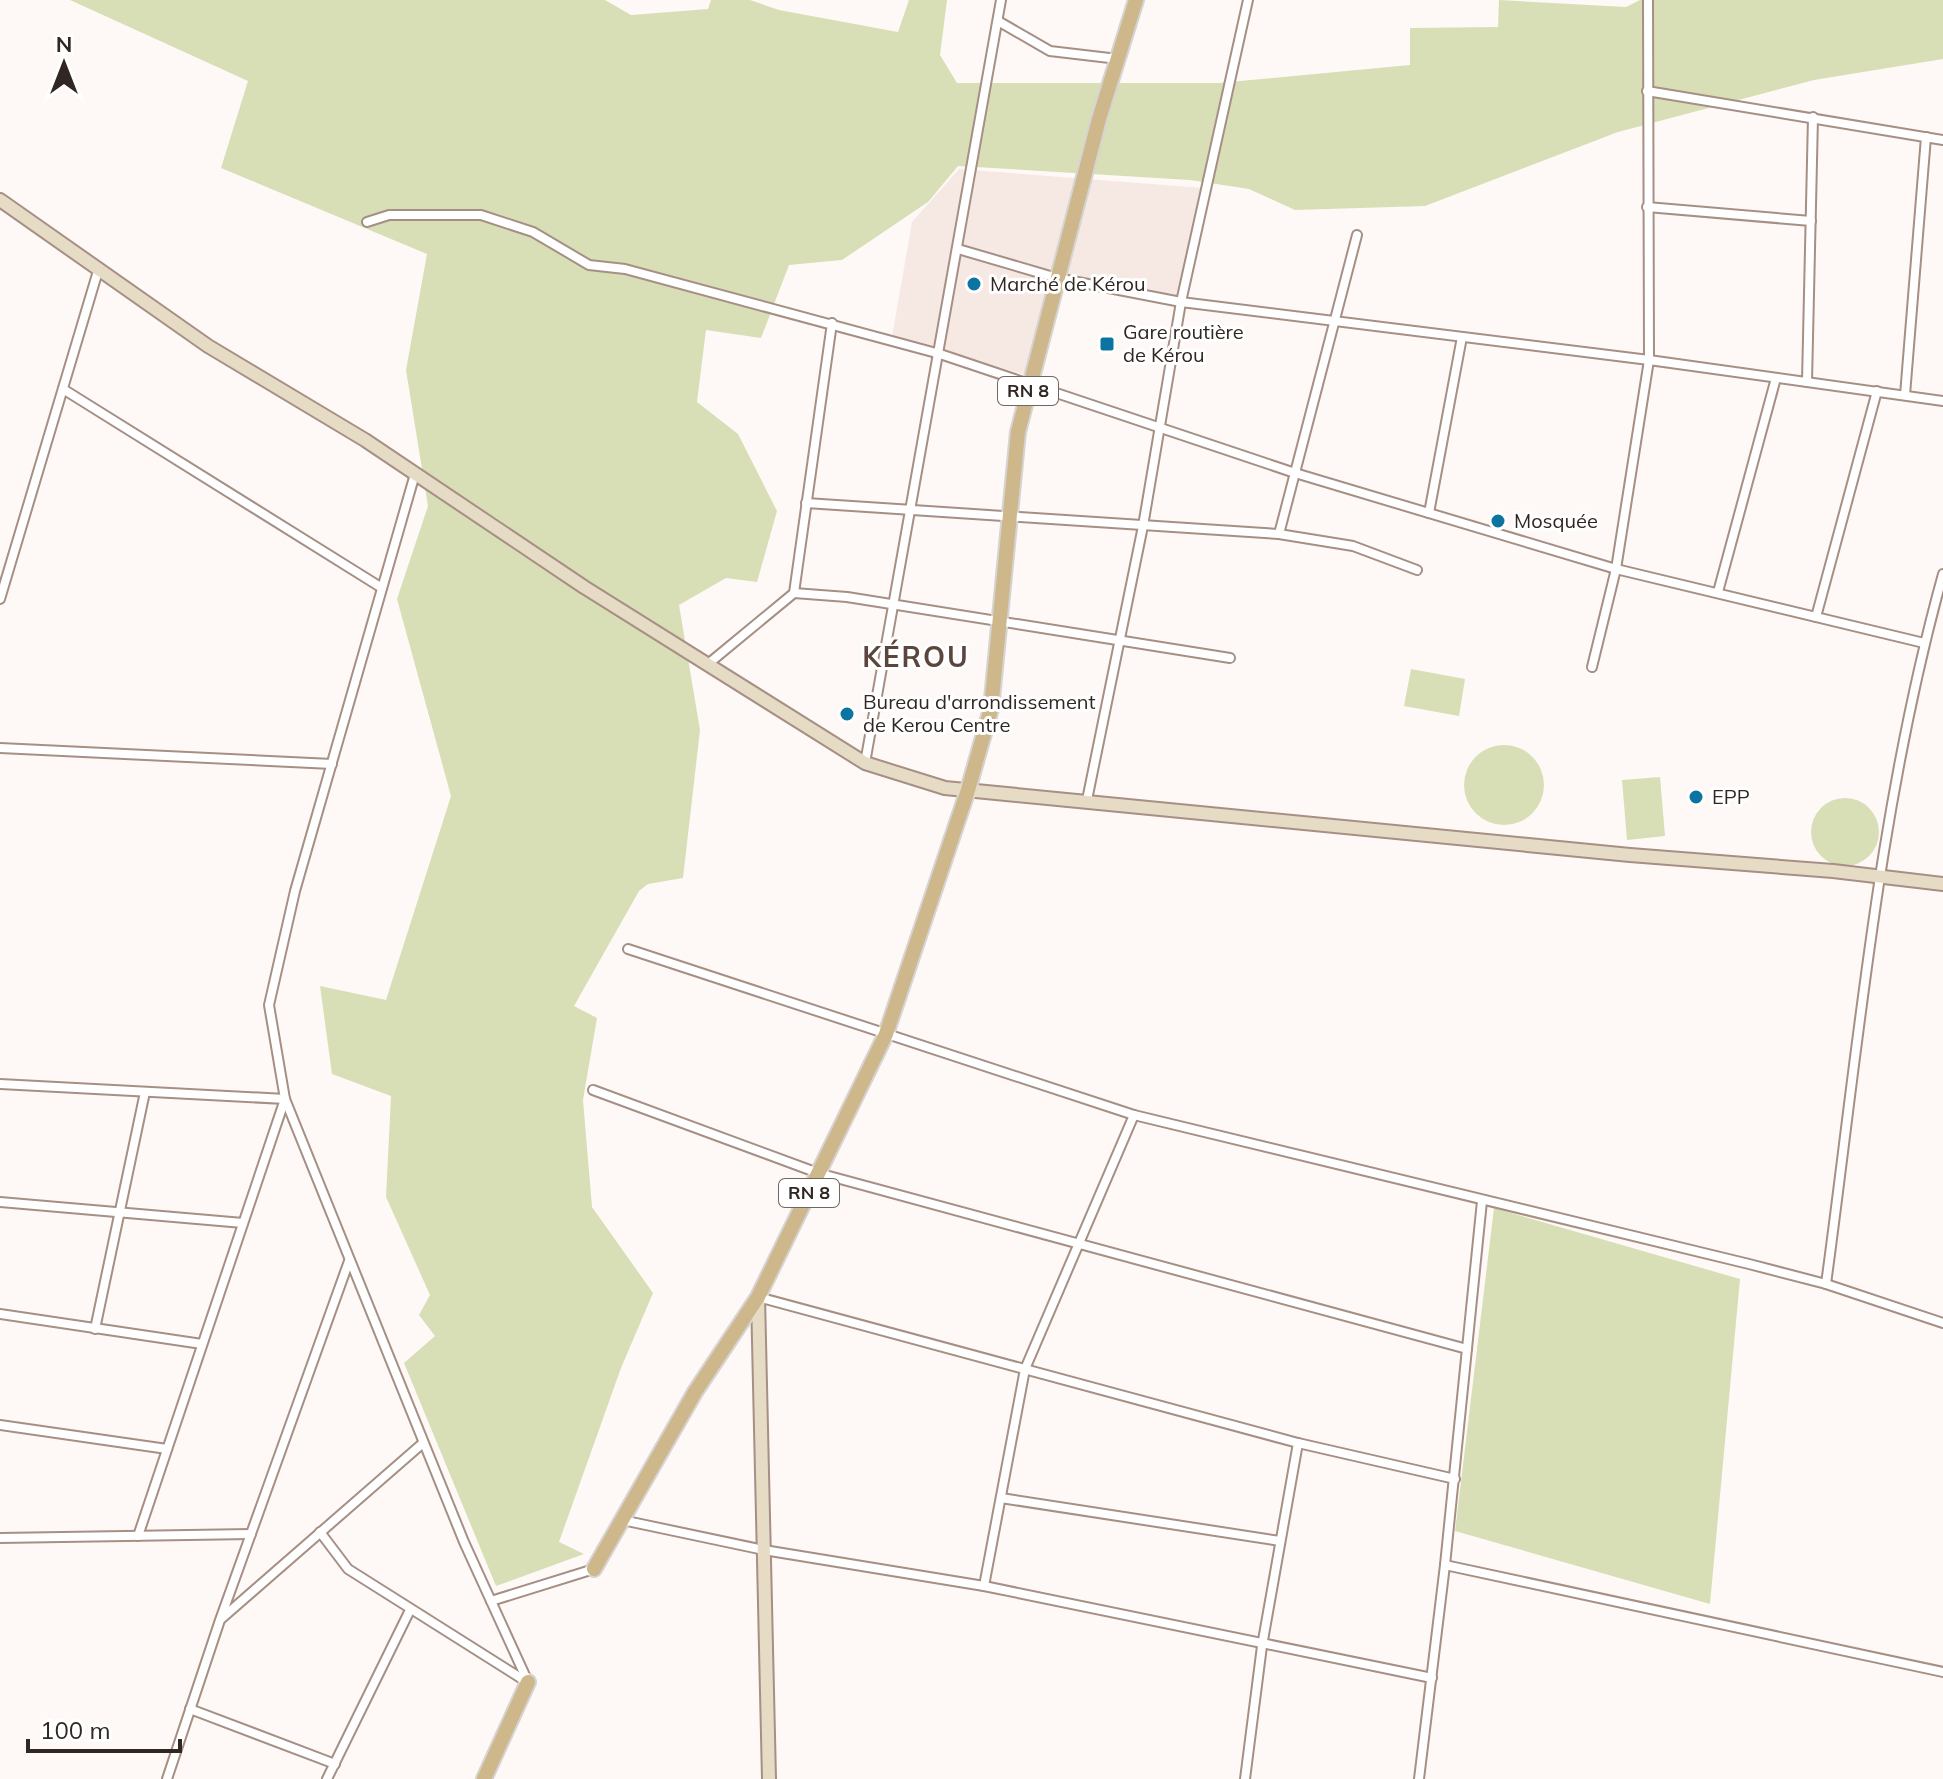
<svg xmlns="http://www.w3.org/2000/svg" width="1943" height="1779" font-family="Mulish,sans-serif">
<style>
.built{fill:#f6e9e3}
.green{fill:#d8dfb6}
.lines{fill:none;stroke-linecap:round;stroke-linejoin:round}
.street-casing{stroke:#a68f84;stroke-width:12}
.secondary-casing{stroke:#a68f84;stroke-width:16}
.primary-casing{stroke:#d6d4d3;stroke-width:18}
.street{stroke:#fff;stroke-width:8}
.secondary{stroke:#e6dbc5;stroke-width:12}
.primary{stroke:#ceb78b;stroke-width:14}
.poi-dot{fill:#0c74a0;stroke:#fff;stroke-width:3}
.labels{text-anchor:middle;stroke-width:6;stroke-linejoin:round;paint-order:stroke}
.shield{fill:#fff;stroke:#6e6864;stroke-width:2}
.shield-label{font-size:18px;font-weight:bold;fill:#302722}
.poi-label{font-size:20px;fill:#302722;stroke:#fff;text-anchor:start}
.district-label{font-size:28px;font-weight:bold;letter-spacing:2px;fill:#5a463d;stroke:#fff}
</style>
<rect width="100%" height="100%" fill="#fef9f6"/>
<path class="built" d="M 959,169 L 1203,188 L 1179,296 L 1051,272 L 1026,375 L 892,337 L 912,222 Z"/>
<g class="green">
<path d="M 70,0 L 605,0 L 631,15 L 708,9 L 711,0 L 750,0 L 779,10 L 898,32 L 909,0 L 947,0 L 940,55 L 957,83 L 1219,83 L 1410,65 L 1410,28 L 1498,27 L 1499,0 L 1626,7 L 1640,0 L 1943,0 L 1943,59 L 1814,80 L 1618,132 L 1425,206 L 1295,210 L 1249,189 L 1190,180 L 958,166 L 928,202 L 842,260 L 789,265 L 761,338 L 706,330 L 697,402 L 738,434 L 777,511 L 757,582 L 726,578 L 679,605 L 700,730 L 683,878 L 648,884 L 639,891 L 574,1006 L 597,1018 L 583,1100 L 592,1207 L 653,1293 L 621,1368 L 559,1542 L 584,1554 L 496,1586 L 404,1363 L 435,1336 L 419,1315 L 430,1295 L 386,1197 L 391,1096 L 332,1074 L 320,986 L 386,1000 L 451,796 L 397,599 L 428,506 L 406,370 L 427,254 L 221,168 L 248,81 Z"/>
<path d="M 1411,669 L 1465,679 L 1459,716 L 1404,706 Z"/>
<circle cx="1504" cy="785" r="40"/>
<path d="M 1660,777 L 1665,836 L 1627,840 L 1622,780 Z"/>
<circle cx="1845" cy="832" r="34"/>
<path d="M 1494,1208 L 1740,1279 L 1710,1604 L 1455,1531 Z"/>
</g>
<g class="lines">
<defs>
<g id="street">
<path d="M 998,21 L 1050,51 L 1118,59"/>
<path d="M 1647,91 L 1943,140"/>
<path d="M 1647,207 L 1811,221"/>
<path d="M 367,222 L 389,215 L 481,215 L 533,232 L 589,265 L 625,269 L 940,354 L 1295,473 L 1616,569 L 1924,643"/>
<path d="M 958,249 L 1057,278 L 1181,302 L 1649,360 L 1943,401"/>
<path d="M 1807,382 L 1813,117"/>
<path d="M 63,389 L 382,588"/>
<path d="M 1905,395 L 1926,137"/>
<path d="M 415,474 L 295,891 L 269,1005 L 285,1099 L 464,1542 L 528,1682"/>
<path d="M 806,503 L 1279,534 L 1353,546 L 1417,570"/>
<path d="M 1429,513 L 1462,337"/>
<path d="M 1279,534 L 1357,235"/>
<path d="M 1718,592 L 1776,378"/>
<path d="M 794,593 L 847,597 L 1230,658"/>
<path d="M 0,599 L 98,271"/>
<path d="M 1816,617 L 1877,391"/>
<path d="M 708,664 L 794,593 L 832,323"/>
<path d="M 1592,667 L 1616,569 L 1649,360 L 1648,0"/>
<path d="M 0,748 L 332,764"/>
<path d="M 865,763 L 1001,0"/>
<path d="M 1087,800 L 1143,526 L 1181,302 L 1248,0"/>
<path d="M 628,949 L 1134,1115 L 1749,1264 L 1826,1284 L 1943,1323"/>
<path d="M 0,1084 L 285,1099 L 138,1536"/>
<path d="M 593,1090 L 818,1173 L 1467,1349"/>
<path d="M 0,1202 L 243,1223"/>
<path d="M 1826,1284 C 1858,1048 1879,804 1943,574"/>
<path d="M 758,1297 L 1298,1443 L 1455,1479"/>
<path d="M 0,1314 L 202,1344"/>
<path d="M 95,1329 L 145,1092"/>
<path d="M 0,1425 L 167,1449"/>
<path d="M 1001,1498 L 1280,1541"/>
<path d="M 622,1520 L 764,1550 L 984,1586 L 1432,1678"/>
<path d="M 320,1532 L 348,1569 L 527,1682"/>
<path d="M 0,1538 L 251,1534"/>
<path d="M 1445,1565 L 1943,1672"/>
<path d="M 984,1586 L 1025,1369 L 1134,1115"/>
<path d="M 491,1601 L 594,1569"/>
<path d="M 221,1619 L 423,1443"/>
<path d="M 190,1709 L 335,1764"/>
<path d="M 167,1779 L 220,1620 L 349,1261"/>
<path d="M 327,1779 L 410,1610"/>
<path d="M 1245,1779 L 1262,1646 L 1298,1443"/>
<path d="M 1419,1779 L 1445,1565 L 1482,1201"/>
</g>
<g id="secondary">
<path d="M 0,200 L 208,346 L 365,440 L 584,587 L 865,763 L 945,788 L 1630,855 L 1833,871 L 1943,884"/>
<path d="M 758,1297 L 769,1779"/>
</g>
<g id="primary">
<path d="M 594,1569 L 695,1392 L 758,1297 L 886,1034 L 968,790 L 991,709 L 1018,432 L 1099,119 L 1136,0"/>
<path d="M 484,1779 L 528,1682"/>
</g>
</defs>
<use href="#street" class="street-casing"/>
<use href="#secondary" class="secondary-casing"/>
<use href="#primary" class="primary-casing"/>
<use href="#street" class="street"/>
<use href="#secondary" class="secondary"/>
<use href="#primary" class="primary"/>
</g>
<g class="poi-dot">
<circle cx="974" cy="284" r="8"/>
<rect x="1099" y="336" width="16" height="16" rx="4"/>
<circle cx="1498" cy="521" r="8"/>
<circle cx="847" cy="714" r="8"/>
<circle cx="1696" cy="797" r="8"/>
</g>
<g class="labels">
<g class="shield">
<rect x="998" y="377" width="60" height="28" rx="6"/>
<rect x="779" y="1179" width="60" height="28" rx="6"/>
</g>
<g class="shield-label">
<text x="1028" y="397">RN 8</text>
<text x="809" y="1199">RN 8</text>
</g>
<g class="poi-label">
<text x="990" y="291">Marché de Kérou</text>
<text x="1123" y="339">Gare routière<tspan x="1123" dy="23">de Kérou</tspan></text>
<text x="1514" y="528">Mosquée</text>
<text x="863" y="709">Bureau d'arrondissement<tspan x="863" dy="23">de Kerou Centre</tspan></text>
<text x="1712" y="804">EPP</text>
</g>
<g class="district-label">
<text x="916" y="667">KÉROU</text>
</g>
</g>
<g transform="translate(64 64)" stroke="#ffffff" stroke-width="6" paint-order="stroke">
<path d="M0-6L14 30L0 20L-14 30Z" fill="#302722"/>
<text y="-12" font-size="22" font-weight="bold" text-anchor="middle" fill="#302722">N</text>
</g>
<path d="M28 1739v12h152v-12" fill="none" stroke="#302722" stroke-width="4"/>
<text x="40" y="1739" font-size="24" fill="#302722" stroke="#ffffff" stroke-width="6" paint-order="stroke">100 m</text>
</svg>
